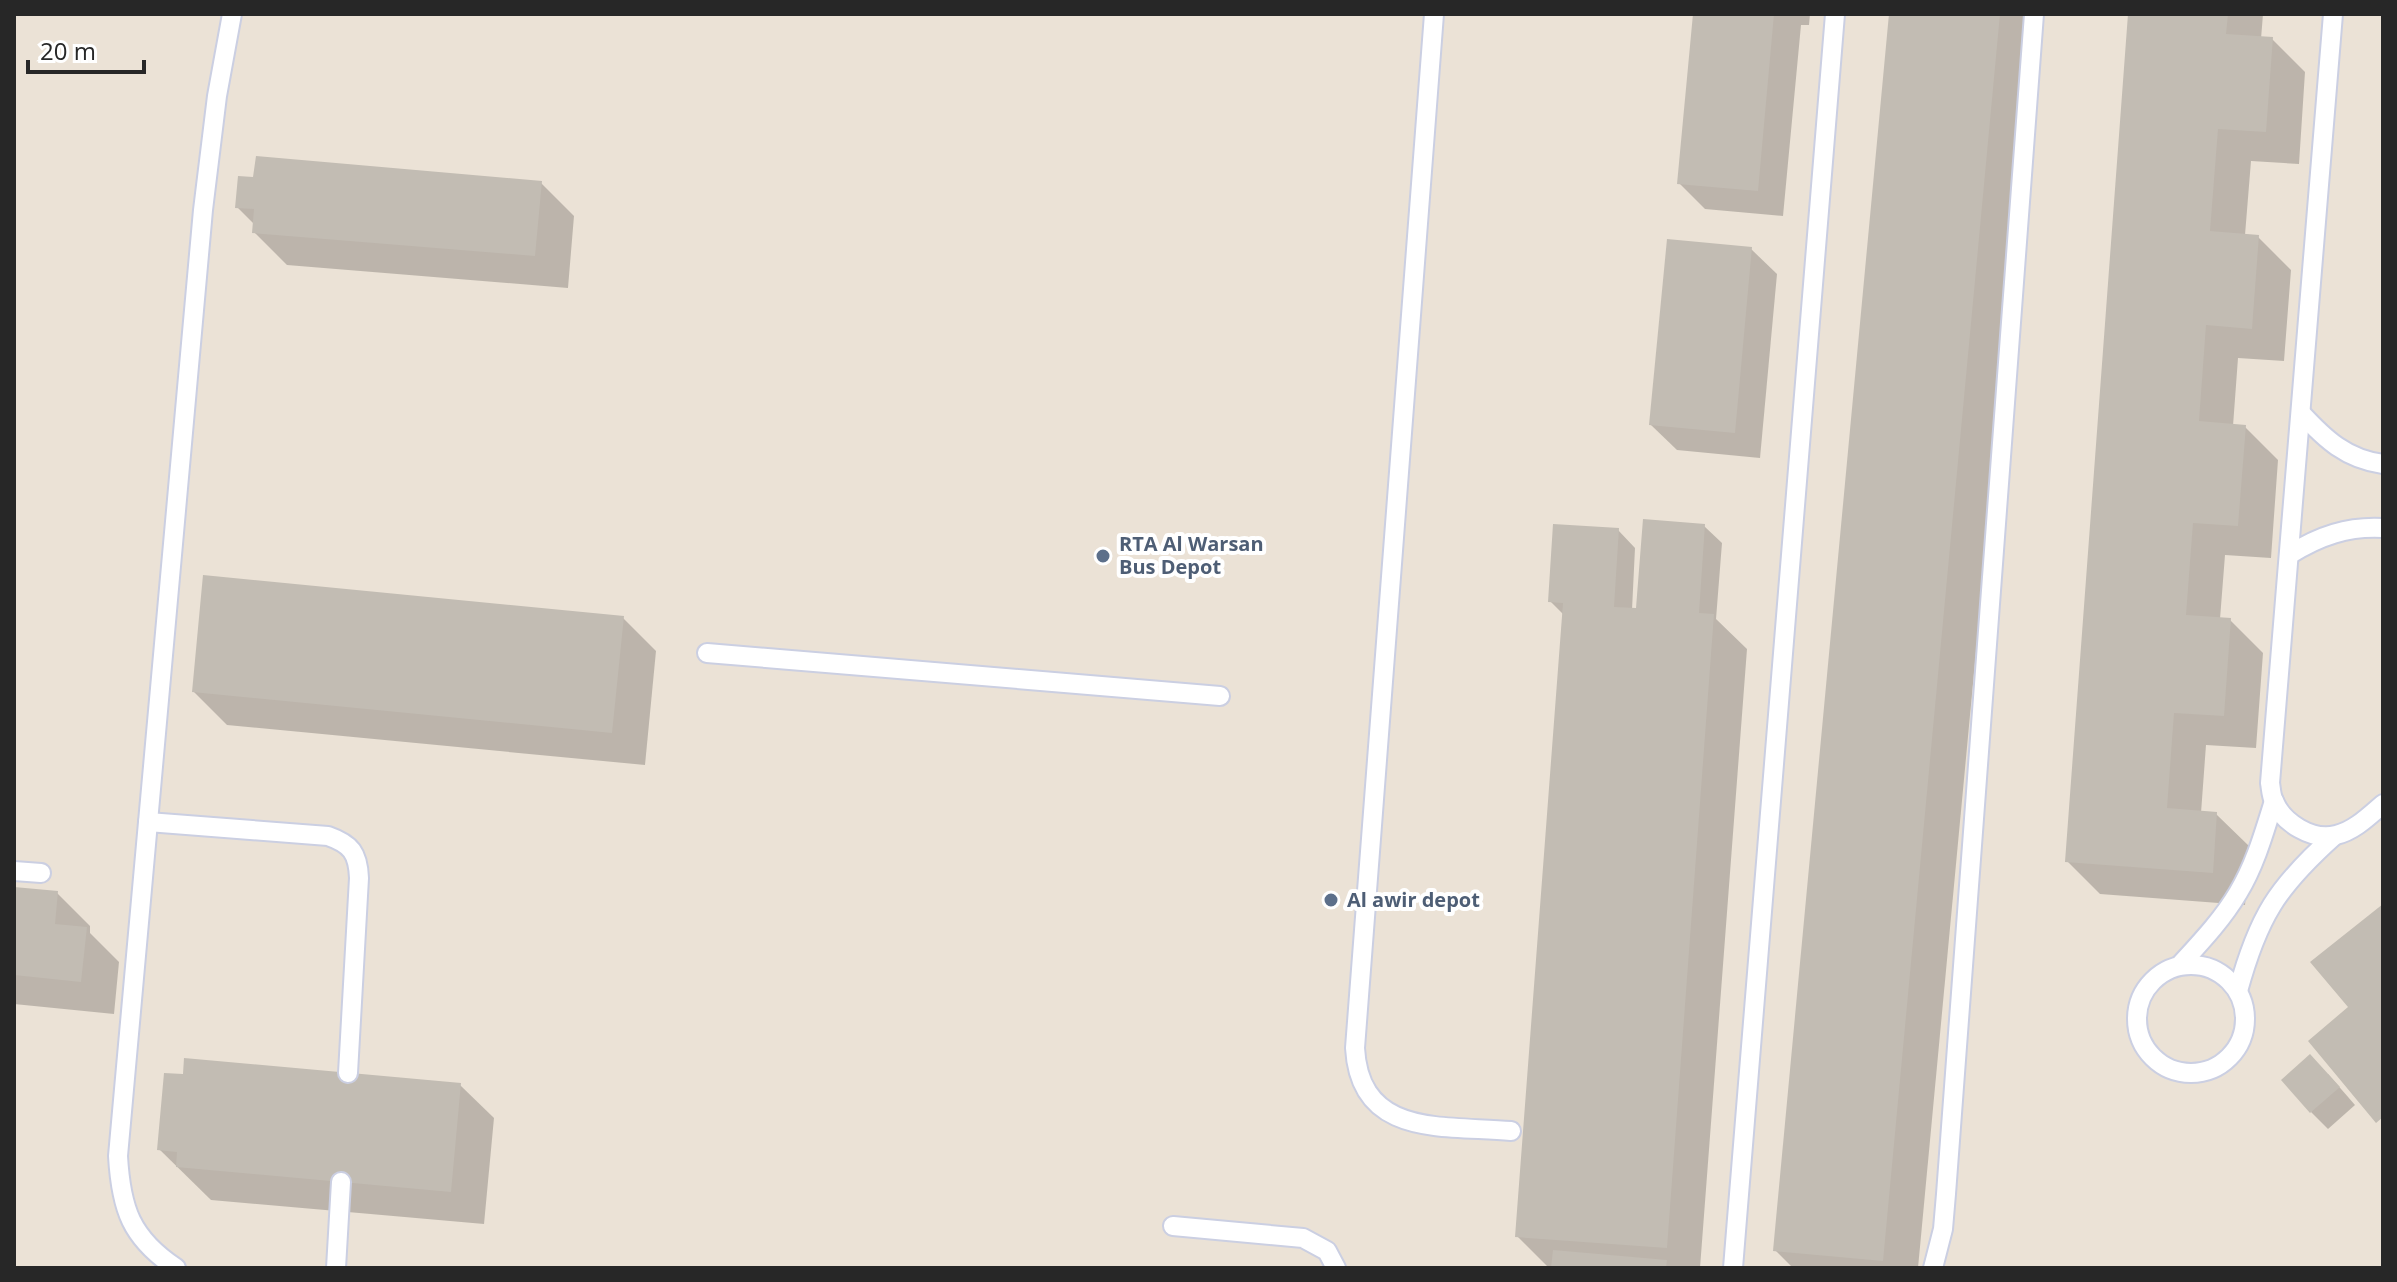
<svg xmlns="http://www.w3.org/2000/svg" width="2397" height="1282" font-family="'Open Sans',sans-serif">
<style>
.shadow{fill:#0003}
.building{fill:#c2bcb3}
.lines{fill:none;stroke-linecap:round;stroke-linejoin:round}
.lane-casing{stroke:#cbcfe2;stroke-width:22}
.lane{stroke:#fff;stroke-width:18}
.service-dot{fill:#5c6f8a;stroke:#fff;stroke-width:3}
.labels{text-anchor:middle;stroke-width:8;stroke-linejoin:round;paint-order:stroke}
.service-label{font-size:20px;font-weight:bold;fill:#4e5e75;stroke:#fff;text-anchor:start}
</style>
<rect width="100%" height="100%" fill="#ebe2d6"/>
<g class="shadow">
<path d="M 1683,14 L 1810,14 L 1809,25 L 1801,25 L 1783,216 L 1705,209 L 1679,183 L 1695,15 Z"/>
<path d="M 1891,14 L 2036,14 L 1918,1268 L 1793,1268 L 1775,1250 Z"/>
<path d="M 2130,14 L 2263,14 L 2261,39 L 2272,39 L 2305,72 L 2299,164 L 2251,161 L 2245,235 L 2258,237 L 2291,270 L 2284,361 L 2238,358 L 2233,426 L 2245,427 L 2278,460 L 2271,558 L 2225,555 L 2220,619 L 2230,620 L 2263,653 L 2256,748 L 2206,745 L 2201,813 L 2216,814 L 2250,847 L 2245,905 L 2100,894 L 2067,861 Z"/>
<path d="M 541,183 L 574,216 L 568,288 L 287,265 L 254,232 L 254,224 L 237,207 Z"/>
<path d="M 1751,249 L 1777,274 L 1760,458 L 1677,450 L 1651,425 Z"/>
<path d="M 1704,526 L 1722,543 L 1716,619 L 1747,649 L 1700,1268 L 1549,1268 L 1517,1236 L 1564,615 L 1550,601 L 1618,530 L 1635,548 L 1632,610 L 1638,610 Z"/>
<path d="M 623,618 L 656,651 L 645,765 L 227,725 L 194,692 Z"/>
<path d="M 14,889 L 57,893 L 90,926 L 90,933 L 119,962 L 114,1014 L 14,1004 Z"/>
<path d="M 2328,1074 L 2355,1105 L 2328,1129 L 2311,1112 Z"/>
<path d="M 460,1085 L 494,1118 L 484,1224 L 211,1200 L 159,1149 Z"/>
</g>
<g class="building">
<path d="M 1693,14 L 1774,14 L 1758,191 L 1677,184 Z"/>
<path d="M 1889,14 L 2000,14 L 1883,1261 L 1773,1251 Z"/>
<path d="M 2128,14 L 2228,14 L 2226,34 L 2273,37 L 2266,132 L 2218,129 L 2210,231 L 2259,235 L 2252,329 L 2206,325 L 2199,421 L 2246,425 L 2238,526 L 2193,523 L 2186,615 L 2231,618 L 2224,716 L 2174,713 L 2167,808 L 2217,812 L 2213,873 L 2065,862 Z"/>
<path d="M 256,156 L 542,181 L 535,256 L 252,233 L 254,209 L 235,208 L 238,176 L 253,177 Z"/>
<path d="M 1667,239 L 1752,247 L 1735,433 L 1649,425 Z"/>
<path d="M 1643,519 L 1705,524 L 1699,613 L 1714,614 L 1667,1248 L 1515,1237 L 1563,603 L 1548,602 L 1553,524 L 1619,528 L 1614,607 L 1636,608 Z"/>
<path d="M 203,575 L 624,616 L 612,733 L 192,692 Z"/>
<path d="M 14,887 L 58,891 L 55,924 L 87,927 L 81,982 L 14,975 Z"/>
<path d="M 2383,904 L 2383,1117 L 2376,1123 L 2308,1041 L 2348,1007 L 2310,962 Z"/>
<path d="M 2310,1054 L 2340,1087 L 2310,1113 L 2281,1080 Z"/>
<path d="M 184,1058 L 461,1083 L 451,1192 L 176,1167 L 177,1152 L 157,1150 L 164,1073 L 183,1074 Z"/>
<path d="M 1553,1250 L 1667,1260 L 1666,1268 L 1551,1268 Z"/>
</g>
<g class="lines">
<defs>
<g id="lane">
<path d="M 1434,14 L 1355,1048 C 1360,1138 1443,1125 1511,1131"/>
<path d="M 2333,14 L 2270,783 C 2271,788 2271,796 2274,801 C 2283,823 2312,841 2336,835 C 2354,831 2369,816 2383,804"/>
<path d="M 2301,413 C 2325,439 2346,459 2383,464"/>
<path d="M 2289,555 C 2319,536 2348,526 2383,528"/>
<path d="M 707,653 L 1220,696"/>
<path d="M 148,822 L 328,836 C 351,844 358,853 359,878 L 348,1073"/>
<path d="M 14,871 L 41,873"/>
<circle cx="2191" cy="1019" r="54"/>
<path d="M 2179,966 C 2200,943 2222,920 2238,893 C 2255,865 2264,833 2274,801"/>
<path d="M 2238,991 C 2258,917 2277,887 2334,836"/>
<path d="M 1173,1226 L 1303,1238 L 1327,1251 L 1336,1268"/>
<path d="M 176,1268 C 131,1238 121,1209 118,1156 L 203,210 L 217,96 L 232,14"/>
<path d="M 336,1268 L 341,1182"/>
<path d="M 1733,1268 L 1835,14"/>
<path d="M 1933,1268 L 1943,1229 L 1946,1194 L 2034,14"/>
</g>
</defs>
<use href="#lane" class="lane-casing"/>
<use href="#lane" class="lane"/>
</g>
<g class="service-dot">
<circle cx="1103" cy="556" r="8"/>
<circle cx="1331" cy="900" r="8"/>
</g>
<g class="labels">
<g class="service-label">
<text x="1119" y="551">RTA Al Warsan<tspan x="1119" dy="23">Bus Depot</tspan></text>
<text x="1347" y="907">Al awir depot</text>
</g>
</g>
<rect width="2397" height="1282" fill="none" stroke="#272727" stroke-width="32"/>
<path d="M28 60v12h116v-12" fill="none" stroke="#272727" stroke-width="4"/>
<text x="40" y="60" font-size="24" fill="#272727" stroke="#ffffff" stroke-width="6" paint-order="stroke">20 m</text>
</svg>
